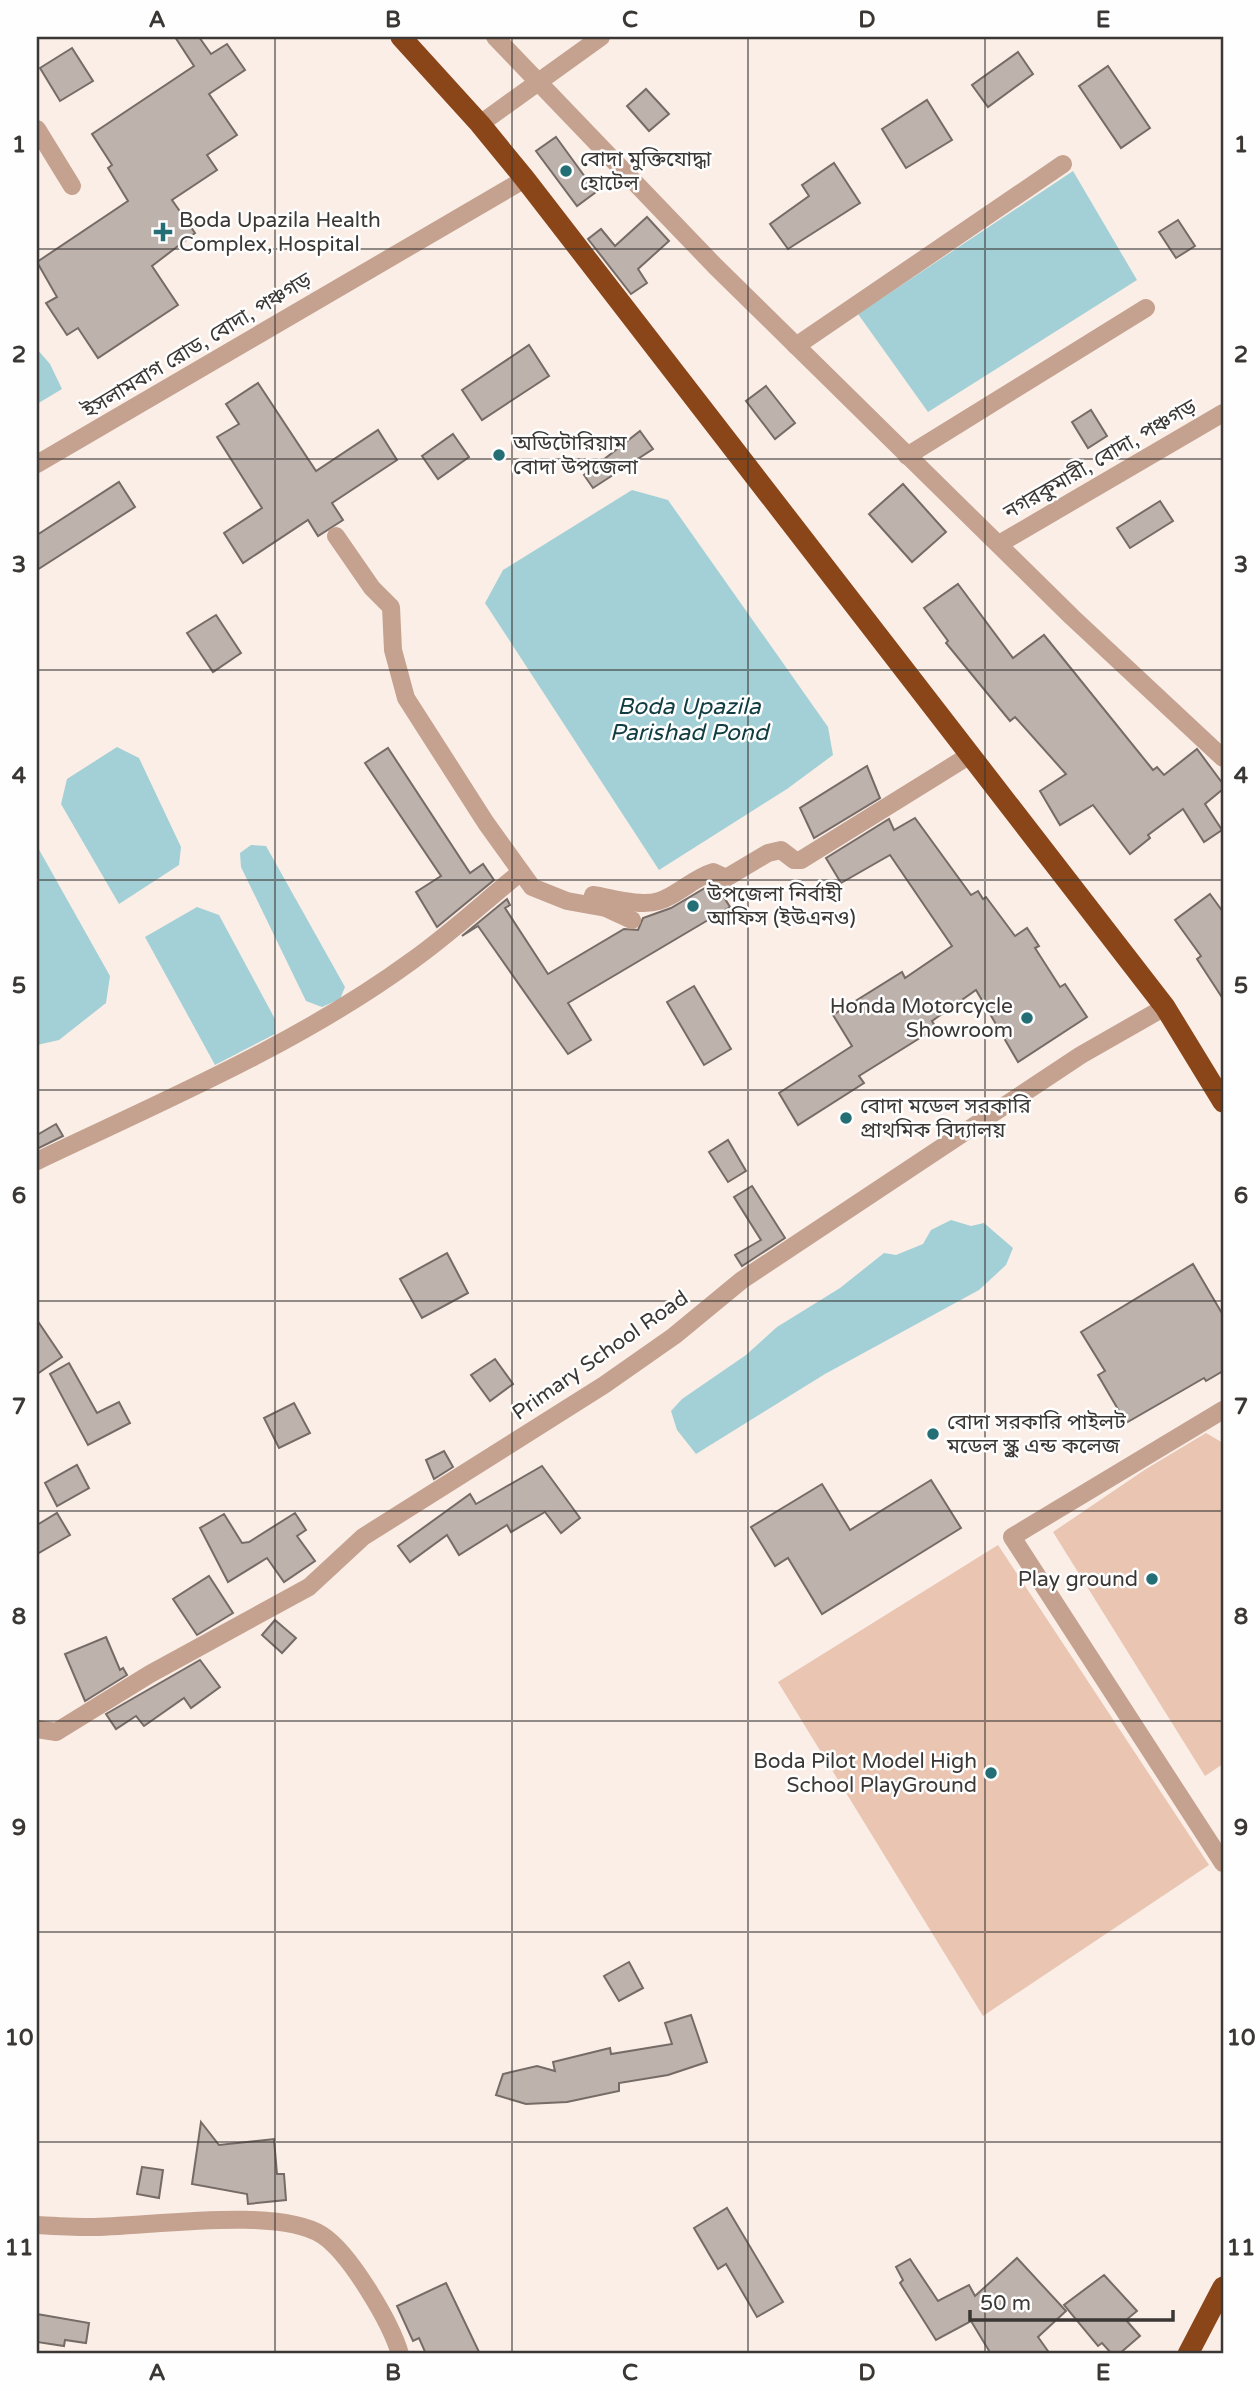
<svg xmlns="http://www.w3.org/2000/svg" width="1260" height="2391" font-family="'Varela Round','Noto Sans Bengali',sans-serif">
<style>
.green{fill:#e9c5b2}
.water{fill:#a2d0d6}
.building{fill:#beb2ac;stroke:#766b66;stroke-width:2}
.lines{fill:none;stroke-linecap:round;stroke-linejoin:round}
.street{stroke:#c5a28f;stroke-width:18}
.highway{stroke:#8a4518;stroke-width:21}
.grid{fill:none;stroke:#3b3734;stroke-width:2;stroke-opacity:0.55}
.poi-dot{fill:#246e75;stroke:#fefefe;stroke-width:2.5}
.labels{text-anchor:middle;stroke-width:5;stroke-linejoin:round;paint-order:stroke}
.poi-label{font-size:21px;fill:#3b3734;stroke:#fefefe;text-anchor:start}
.street-label{font-size:21px;fill:#3b3734;stroke:#fefefe}
.water-label{font-size:23px;font-style:italic;fill:#113d42;stroke:#fefefe}
.neatline{fill:none;stroke:#3b3734;stroke-width:2.5}
.grid-label{font-size:23px;text-anchor:middle;font-weight:bold;fill:#3b3734}
</style>
<rect width="100%" height="100%" fill="#faeee7"/>
<g class="green">
<path d="M 1206,1433 L 1223,1443 L 1223,1764 L 1205,1776 L 1053,1532 L 1146,1469 Z"/>
<path d="M 998,1545 L 1209,1865 L 983,2016 L 778,1682 Z"/>
</g>
<g class="water">
<path d="M 1073,171 L 1137,280 L 928,412 L 858,314 Z"/>
<path d="M 37,349 L 50,364 L 62,389 L 37,404 Z"/>
<path d="M 632,490 L 668,500 L 828,727 L 833,755 L 787,789 L 659,870 L 485,603 L 503,570 Z"/>
<path d="M 117,747 L 139,758 L 181,847 L 179,865 L 119,904 L 61,804 L 67,779 Z"/>
<path d="M 251,845 L 266,846 L 345,987 L 340,999 L 322,1007 L 306,1001 L 241,867 L 240,853 Z"/>
<path d="M 37,846 L 110,976 L 106,1003 L 59,1040 L 37,1045 Z"/>
<path d="M 197,907 L 219,915 L 275,1019 L 275,1034 L 215,1065 L 145,937 Z"/>
<path d="M 951,1220 L 971,1226 L 984,1223 L 1013,1248 L 1006,1265 L 979,1290 L 825,1374 L 696,1454 L 677,1430 L 671,1411 L 682,1399 L 746,1355 L 777,1327 L 840,1288 L 884,1253 L 896,1255 L 923,1244 L 931,1230 Z"/>
</g>
<g class="building">
<path d="M 175,37 L 199,37 L 211,54 L 227,44 L 245,70 L 209,94 L 237,135 L 207,155 L 217,170 L 172,200 L 195,233 L 152,266 L 178,305 L 98,358 L 78,328 L 67,335 L 46,303 L 57,297 L 37,262 L 128,201 L 108,168 L 112,165 L 92,134 L 194,66 Z"/>
<path d="M 72,48 L 93,81 L 60,101 L 40,68 Z"/>
<path d="M 1018,52 L 1033,74 L 988,107 L 972,85 Z"/>
<path d="M 1108,66 L 1150,128 L 1121,148 L 1079,86 Z"/>
<path d="M 646,89 L 669,114 L 649,131 L 627,106 Z"/>
<path d="M 927,100 L 952,140 L 906,168 L 882,129 Z"/>
<path d="M 556,137 L 596,192 L 577,206 L 536,151 Z"/>
<path d="M 834,163 L 860,203 L 788,249 L 770,224 L 809,196 L 802,185 Z"/>
<path d="M 647,217 L 669,241 L 638,269 L 647,283 L 631,294 L 588,239 L 601,229 L 615,246 Z"/>
<path d="M 1178,220 L 1195,246 L 1176,258 L 1159,232 Z"/>
<path d="M 529,345 L 549,376 L 482,420 L 462,390 Z"/>
<path d="M 258,383 L 316,471 L 378,430 L 397,460 L 332,503 L 343,520 L 318,536 L 308,520 L 243,563 L 224,533 L 262,508 L 217,437 L 239,424 L 226,404 Z"/>
<path d="M 766,386 L 795,423 L 775,439 L 746,401 Z"/>
<path d="M 1091,410 L 1107,436 L 1088,448 L 1072,422 Z"/>
<path d="M 640,431 L 653,449 L 593,488 L 584,475 Z"/>
<path d="M 453,434 L 469,457 L 438,479 L 422,456 Z"/>
<path d="M 119,482 L 135,507 L 37,570 L 37,535 Z"/>
<path d="M 903,484 L 946,532 L 912,562 L 869,514 Z"/>
<path d="M 1160,501 L 1173,521 L 1130,548 L 1117,528 Z"/>
<path d="M 958,584 L 1013,658 L 1044,635 L 1153,770 L 1157,767 L 1164,775 L 1197,749 L 1223,784 L 1223,789 L 1205,804 L 1222,830 L 1204,842 L 1183,809 L 1148,835 L 1150,838 L 1130,854 L 1093,805 L 1060,825 L 1040,791 L 1066,774 L 1015,717 L 1010,721 L 946,643 L 948,641 L 924,608 Z"/>
<path d="M 216,615 L 241,653 L 213,672 L 187,633 Z"/>
<path d="M 388,748 L 470,873 L 483,864 L 494,880 L 437,927 L 416,892 L 441,876 L 365,763 Z"/>
<path d="M 867,766 L 880,798 L 814,838 L 800,808 Z"/>
<path d="M 915,818 L 971,895 L 978,891 L 983,899 L 986,897 L 1015,936 L 1027,928 L 1039,946 L 1035,948 L 1060,987 L 1065,984 L 1087,1017 L 1018,1062 L 976,990 L 932,1021 L 936,1028 L 859,1076 L 864,1083 L 798,1125 L 779,1093 L 852,1046 L 833,1015 L 902,972 L 905,978 L 952,946 L 890,855 L 841,883 L 826,858 L 889,819 L 894,830 Z"/>
<path d="M 710,885 L 717,886 L 730,907 L 568,1003 L 591,1040 L 568,1054 L 478,926 L 462,936 L 507,899 L 510,905 L 505,908 L 548,974 L 624,929 L 638,930 L 643,918 L 671,908 Z"/>
<path d="M 1210,894 L 1223,912 L 1223,999 L 1197,959 L 1201,956 L 1175,920 Z"/>
<path d="M 694,986 L 731,1049 L 704,1065 L 667,1002 Z"/>
<path d="M 56,1124 L 63,1136 L 37,1149 L 37,1135 Z"/>
<path d="M 728,1140 L 746,1171 L 728,1182 L 709,1152 Z"/>
<path d="M 752,1186 L 785,1238 L 742,1266 L 735,1255 L 761,1240 L 734,1197 Z"/>
<path d="M 447,1253 L 468,1293 L 422,1318 L 400,1279 Z"/>
<path d="M 1193,1264 L 1223,1315 L 1223,1371 L 1206,1381 L 1204,1378 L 1126,1423 L 1098,1375 L 1105,1371 L 1081,1332 Z"/>
<path d="M 37,1320 L 62,1357 L 37,1374 Z"/>
<path d="M 495,1359 L 513,1384 L 490,1401 L 471,1375 Z"/>
<path d="M 69,1363 L 97,1413 L 119,1402 L 130,1423 L 88,1445 L 50,1374 Z"/>
<path d="M 294,1403 L 310,1433 L 279,1448 L 264,1418 Z"/>
<path d="M 444,1451 L 453,1467 L 434,1479 L 426,1460 Z"/>
<path d="M 77,1465 L 89,1488 L 57,1506 L 45,1483 Z"/>
<path d="M 542,1466 L 580,1518 L 561,1533 L 545,1512 L 511,1532 L 507,1525 L 459,1555 L 447,1535 L 410,1562 L 398,1546 L 470,1494 L 476,1504 Z"/>
<path d="M 931,1480 L 961,1528 L 822,1614 L 788,1558 L 775,1566 L 751,1527 L 822,1484 L 850,1530 Z"/>
<path d="M 57,1513 L 70,1535 L 37,1554 L 37,1525 Z"/>
<path d="M 295,1513 L 306,1530 L 297,1536 L 315,1561 L 284,1582 L 267,1558 L 228,1582 L 200,1528 L 224,1514 L 242,1543 L 249,1542 Z"/>
<path d="M 209,1576 L 233,1613 L 197,1635 L 173,1599 Z"/>
<path d="M 275,1620 L 296,1638 L 282,1653 L 262,1635 Z"/>
<path d="M 106,1637 L 120,1670 L 123,1668 L 127,1675 L 85,1701 L 65,1654 Z"/>
<path d="M 200,1660 L 220,1687 L 191,1708 L 184,1698 L 144,1726 L 136,1716 L 116,1729 L 106,1714 Z"/>
<path d="M 629,1962 L 643,1988 L 619,2001 L 604,1976 Z"/>
<path d="M 691,2015 L 707,2062 L 668,2075 L 619,2083 L 619,2091 L 567,2102 L 526,2104 L 496,2095 L 503,2074 L 537,2066 L 555,2071 L 553,2062 L 610,2048 L 611,2054 L 672,2044 L 665,2023 Z"/>
<path d="M 201,2122 L 219,2145 L 274,2139 L 277,2174 L 284,2174 L 286,2200 L 248,2204 L 247,2194 L 192,2184 Z"/>
<path d="M 142,2167 L 163,2170 L 159,2198 L 137,2194 Z"/>
<path d="M 727,2208 L 783,2302 L 757,2317 L 726,2264 L 718,2269 L 694,2228 Z"/>
<path d="M 1017,2258 L 1066,2311 L 1038,2337 L 1050,2354 L 991,2354 L 971,2321 L 936,2340 L 900,2283 L 903,2280 L 896,2267 L 910,2259 L 938,2301 L 969,2285 L 975,2296 Z"/>
<path d="M 1104,2275 L 1137,2311 L 1126,2320 L 1140,2336 L 1119,2354 L 1112,2354 L 1102,2343 L 1098,2346 L 1064,2305 Z"/>
<path d="M 446,2283 L 480,2354 L 426,2354 L 419,2338 L 413,2341 L 397,2306 Z"/>
<path d="M 37,2314 L 89,2323 L 86,2343 L 65,2340 L 64,2346 L 37,2342 Z"/>
</g>
<g class="lines">
<g class="street">
<path d="M 495,37 L 715,266 L 1072,617 L 1223,758"/>
<path d="M 480,124 L 601,37"/>
<path d="M 37,129 L 72,186"/>
<path d="M 796,346 L 1063,164"/>
<path d="M 907,456 L 1146,308"/>
<path d="M 37,464 L 525,179"/>
<path d="M 336,536 L 372,588 L 391,607 L 393,650 L 406,698 L 486,823 L 532,887 L 567,901 L 606,908 L 632,920"/>
<path d="M 999,544 L 1223,413"/>
<path d="M 593,895 C 612,898 640,907 659,901 C 678,895 693,878 713,872 L 726,878 L 768,853 L 781,850 L 794,860 L 801,860 L 970,755"/>
<path d="M 37,1161 C 163,1101 300,1043 413,960 C 451,933 485,901 521,872"/>
<path d="M 1223,1410 L 1012,1537 L 1223,1863"/>
<path d="M 37,1729 L 56,1732 L 150,1674 L 309,1587 L 363,1537 L 604,1385 L 674,1336 L 742,1280 L 1081,1055 L 1165,1007"/>
<path d="M 37,2225 C 54,2226 72,2227 90,2227 C 146,2227 277,2206 322,2235 C 350,2253 391,2323 400,2354"/>
</g>
<g class="highway">
<path d="M 401,37 L 480,124 L 525,179 L 1165,1007 L 1223,1102"/>
<path d="M 1188,2354 L 1223,2287"/>
</g>
</g>
<path class="grid" d="M 275,37 L 275,2354M 512,37 L 512,2354M 748,37 L 748,2354M 985,37 L 985,2354M 37,249 L 1223,249M 37,459 L 1223,459M 37,670 L 1223,670M 37,880 L 1223,880M 37,1090 L 1223,1090M 37,1301 L 1223,1301M 37,1511 L 1223,1511M 37,1721 L 1223,1721M 37,1932 L 1223,1932M 37,2142 L 1223,2142"/>
<g class="poi-dot">
<circle cx="566" cy="171" r="7"/>
<path d="M159.5 221.5h7v7h7v7h-7v7h-7v-7h-7v-7h7z"/>
<circle cx="499" cy="455" r="7"/>
<circle cx="693" cy="906" r="7"/>
<circle cx="1027" cy="1018" r="7"/>
<circle cx="846" cy="1118" r="7"/>
<circle cx="933" cy="1434" r="7"/>
<circle cx="1152" cy="1579" r="7"/>
<circle cx="991" cy="1773" r="7"/>
</g>
<g class="labels">
<g class="poi-label">
<text x="580" y="166">বোদা মুক্তিযোদ্ধা<tspan x="580" dy="24">হোটেল</tspan></text>
<text x="179" y="227">Boda Upazila Health<tspan x="179" dy="24">Complex, Hospital</tspan></text>
<text x="513" y="450">অডিটোরিয়াম<tspan x="513" dy="24">বোদা উপজেলা</tspan></text>
<text x="707" y="901">উপজেলা নির্বাহী<tspan x="707" dy="24">আফিস (ইউএনও)</tspan></text>
<text x="1013" y="1013" text-anchor="end">Honda Motorcycle<tspan x="1013" dy="24">Showroom</tspan></text>
<text x="860" y="1113">বোদা মডেল সরকারি<tspan x="860" dy="24">প্রাথমিক বিদ্যালয়</tspan></text>
<text x="947" y="1429">বোদা সরকারি পাইলট<tspan x="947" dy="24">মডেল স্কুল এন্ড কলেজ</tspan></text>
<text x="1138" y="1586" text-anchor="end">Play ground</text>
<text x="977" y="1768" text-anchor="end">Boda Pilot Model High<tspan x="977" dy="24">School PlayGround</tspan></text>
</g>
<g class="street-label">
<text transform="translate(197 345) rotate(-31)" y="7">ইসলামবাগ রোড, বোদা, পঞ্চগড়</text>
<text transform="translate(1100 459) rotate(-30)" y="7">নগরকুমারী, বোদা, পঞ্চগড়</text>
<text transform="translate(600 1355) rotate(-35)" y="7">Primary School Road</text>
</g>
<g class="water-label">
<text x="689" y="714">Boda Upazila<tspan x="689" dy="26">Parishad Pond</tspan></text>
</g>
</g>
<rect width="1260" height="2391" fill="none" stroke="#fefefe" stroke-width="77"/>
<path d="M970 2310v10h203v-10" fill="none" stroke="#3b3734" stroke-width="3.5"/>
<text x="980" y="2310" font-size="21" fill="#3b3734" stroke="#fefefe" stroke-width="5" paint-order="stroke">50 m</text>
<rect x="38" y="38" width="1184" height="2314" class="neatline"/>
<g class="grid-label">
<text x="157" y="27">A</text>
<text x="393" y="27">B</text>
<text x="630" y="27">C</text>
<text x="867" y="27">D</text>
<text x="1103" y="27">E</text>
<text x="19" y="152">1</text>
<text x="1241" y="152">1</text>
<text x="19" y="362">2</text>
<text x="1241" y="362">2</text>
<text x="19" y="572">3</text>
<text x="1241" y="572">3</text>
<text x="19" y="783">4</text>
<text x="1241" y="783">4</text>
<text x="19" y="993">5</text>
<text x="1241" y="993">5</text>
<text x="19" y="1203">6</text>
<text x="1241" y="1203">6</text>
<text x="19" y="1414">7</text>
<text x="1241" y="1414">7</text>
<text x="19" y="1624">8</text>
<text x="1241" y="1624">8</text>
<text x="19" y="1835">9</text>
<text x="1241" y="1835">9</text>
<text x="19" y="2045">10</text>
<text x="1241" y="2045">10</text>
<text x="19" y="2255">11</text>
<text x="1241" y="2255">11</text>
<text x="157" y="2380">A</text>
<text x="393" y="2380">B</text>
<text x="630" y="2380">C</text>
<text x="867" y="2380">D</text>
<text x="1103" y="2380">E</text>
</g>
</svg>
